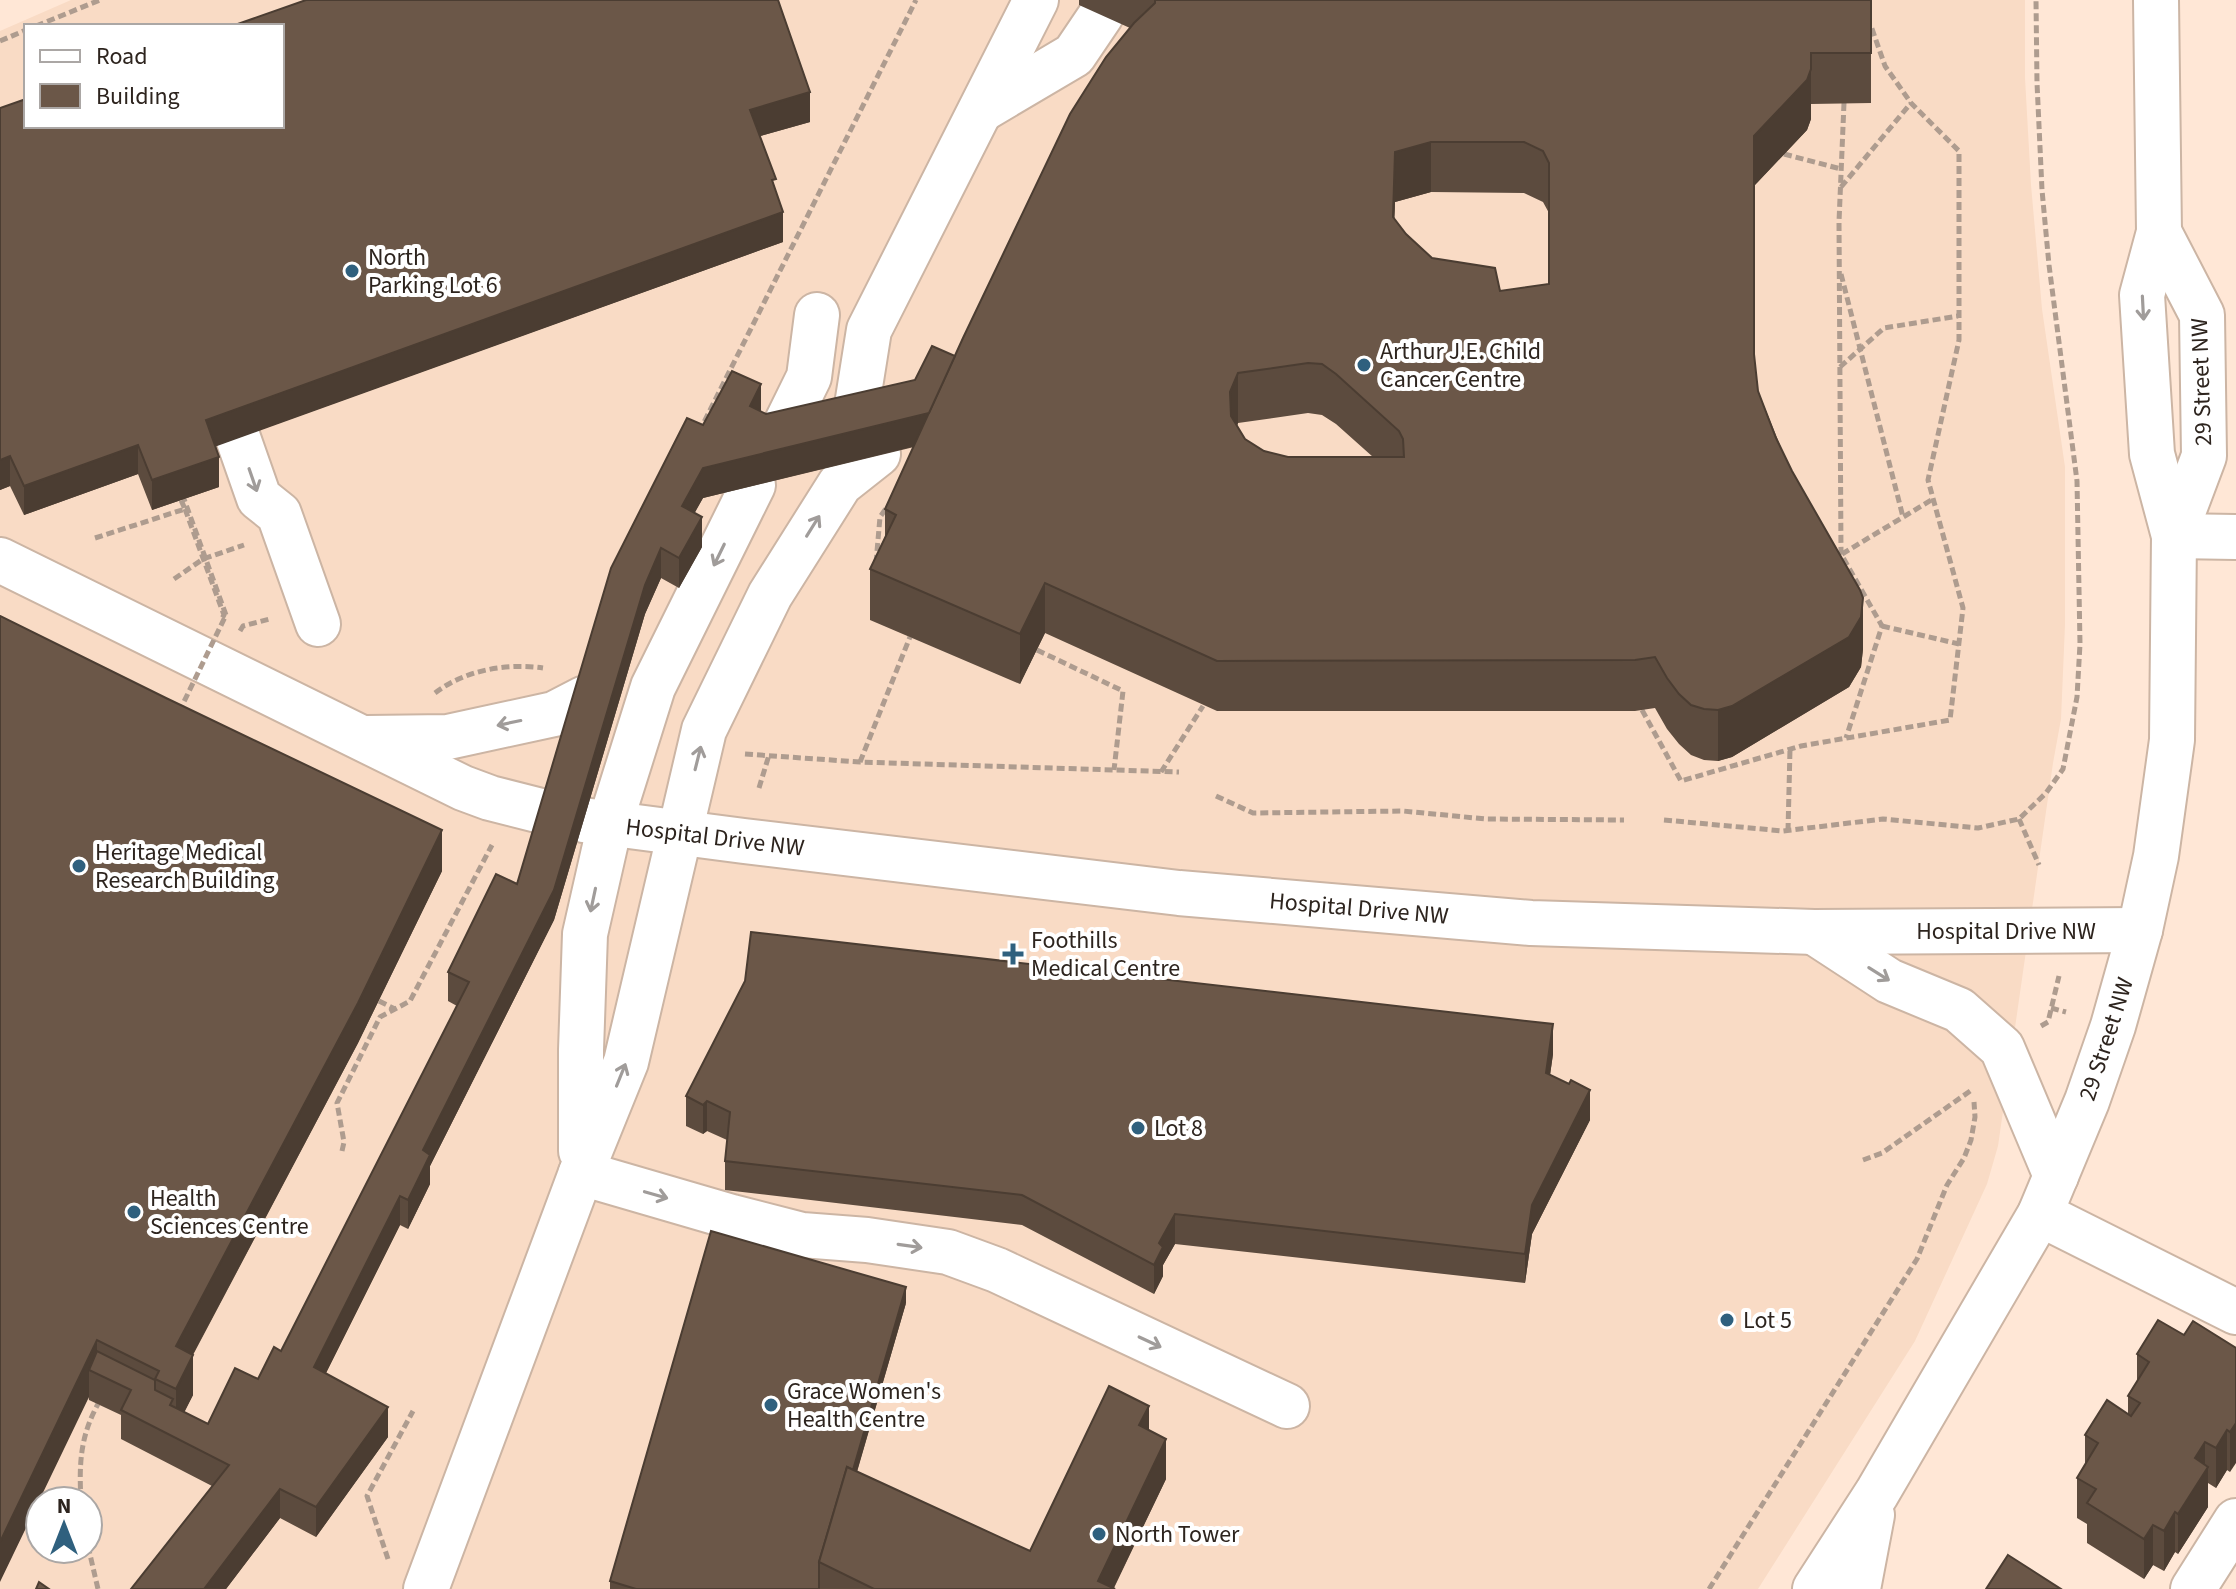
<svg xmlns="http://www.w3.org/2000/svg" width="2236" height="1589" font-family="'Source Sans 3',sans-serif">
<style>
.built{fill:#f9dbc5;fill-rule:evenodd}
.lines{fill:none;stroke-linecap:round;stroke-linejoin:round}
.minor-casing{stroke:#ccb5a4;stroke-width:48}
.path{stroke:#ae9c8f;stroke-width:5;stroke-dasharray:8 4;stroke-linecap:butt}
.minor{stroke:#fff;stroke-width:44}
.path-bridge{stroke:#ae9c8f;stroke-width:5;stroke-dasharray:8 4;stroke-linecap:butt}
.wall{fill:#5c4b3e;fill-rule:evenodd}
.shaded-wall{fill:#4b3d32}
.building{fill:#6b5748;stroke:#4b3d32;stroke-width:2;fill-rule:evenodd}
.oneway{stroke:#a09c9a}
.poi-dot{fill:#2f607e;stroke:#fff;stroke-width:3}
.labels{text-anchor:middle;stroke-width:8;stroke-linejoin:round;paint-order:stroke}
.poi-label{font-size:24px;fill:#2d241e;stroke:#fff;text-anchor:start}
.street-label{font-size:24px;fill:#2d241e;stroke:#fff}
</style>
<rect width="100%" height="100%" fill="#ffe7d6"/>
<path class="built" d="M 71,0 L 2025,0 L 2025,78 L 2031,185 L 2042,309 L 2065,467 L 2065,625 L 2061,719 L 2053,763 L 1998,1146 L 1987,1184 L 1915,1341 L 1758,1589 L 0,1589 L 0,31 ZM 26,26 L 282,26 L 282,126 L 26,126 ZM 40,1501 L 88,1501 L 88,1549 L 40,1549 Z"/>
<g class="lines">
<defs>
<g id="minor">
<path d="M 981,110 L 1074,55 L 1101,15"/>
<path d="M 2159,232 L 2202,315 L 2204,456 L 2174,536"/>
<path d="M 854,424 L 869,330 L 1036,0"/>
<path d="M 238,438 L 259,498 L 279,514 L 318,624"/>
<path d="M 777,442 L 809,377 L 817,315"/>
<path d="M 2174,536 L 2236,537"/>
<path d="M 0,560 L 463,788 L 490,798 L 549,813"/>
<path d="M 367,738 L 448,737 L 554,714 L 583,699"/>
<path d="M 583,820 L 744,841 L 1179,893 L 1531,923 L 1814,932 L 2140,930"/>
<path d="M 1814,932 L 1889,981 L 1959,1010 L 2002,1048 L 2056,1176"/>
<path d="M 581,1151 L 581,1050 L 585,934 L 610,824 L 653,687 L 753,485"/>
<path d="M 581,1173 L 732,1217 L 802,1235 L 867,1240 L 948,1252 L 997,1270 L 1287,1406"/>
<path d="M 2040,1214 L 2236,1312"/>
<path d="M 426,1589 L 581,1173 L 626,1062 L 704,730 L 770,595 L 840,484 L 878,454"/>
<path d="M 1815,1589 L 1877,1493 L 2040,1214 L 2087,1101 L 2113,1026 L 2140,930 L 2156,856 L 2172,740 L 2174,536 L 2152,454 L 2142,295 L 2159,232 L 2156,0"/>
<path d="M 1858,1589 L 1872,1515"/>
<path d="M 2193,1589 L 2236,1521"/>
</g>
</defs>
<use href="#minor" class="minor-casing"/>
<g class="path">
<path d="M 36,26 L 100,0"/>
<path d="M 0,41 L 26,30"/>
<path d="M 1844,103 L 1839,222 L 1841,554 L 1882,626 L 1846,738"/>
<path d="M 1784,154 L 1841,169"/>
<path d="M 1841,187 L 1911,103"/>
<path d="M 1841,274 L 1903,517"/>
<path d="M 1840,367 L 1884,328 L 1958,316"/>
<path d="M 699,432 L 916,0"/>
<path d="M 185,509 L 224,615 L 221,620"/>
<path d="M 95,538 L 185,509 L 181,500"/>
<path d="M 1842,554 L 1933,499"/>
<path d="M 876,563 L 880,517 L 887,507"/>
<path d="M 174,579 L 203,559 L 244,545"/>
<path d="M 1882,626 L 1959,644"/>
<path d="M 240,631 L 243,626 L 270,619"/>
<path d="M 1037,650 L 1123,691 L 1114,770"/>
<path d="M 435,693 C 465,670 506,663 543,668"/>
<path d="M 1642,710 L 1681,781 L 1801,746 L 1950,720 L 1963,608 L 1928,480 L 1959,340 L 1959,151 L 1911,103 L 1885,66 L 1871,26"/>
<path d="M 745,754 L 860,762 L 1179,772"/>
<path d="M 860,762 L 910,637"/>
<path d="M 1161,772 L 1203,706"/>
<path d="M 759,788 L 769,755"/>
<path d="M 1216,796 L 1253,813 L 1403,811 L 1486,819 L 1624,820"/>
<path d="M 2019,819 L 2039,865"/>
<path d="M 1664,820 L 1783,831 L 1883,819 L 1978,828 L 2019,819 L 2046,793 L 2063,769 L 2077,697 L 2080,644 L 2077,481 L 2049,265 L 2042,190 L 2037,83 L 2036,0"/>
<path d="M 1788,831 L 1790,749"/>
<path d="M 379,1001 L 395,1009"/>
<path d="M 2051,1008 L 2066,1012"/>
<path d="M 2041,1026 L 2048,1022 L 2059,976"/>
<path d="M 342,1151 L 344,1142 L 337,1103 L 380,1017 L 410,1001 L 492,845"/>
<path d="M 1863,1160 L 1882,1153 L 1973,1089"/>
<path d="M 81,1501 C 79,1464 80,1437 98,1404"/>
<path d="M 88,1546 L 98,1589"/>
<path d="M 388,1559 L 367,1496 L 413,1411"/>
<path d="M 1709,1589 L 1917,1259 L 1947,1185 L 1964,1158 L 1971,1140 L 1975,1117 L 1974,1102"/>
</g>
<use href="#minor" class="minor"/>
<path class="path-bridge" d="M 179,712 L 226,615 L 184,499"/>
</g>
<g class="wall">
<path d="M 1079,0 L 1871,0 L 1871,103 L 1811,104 L 1811,119 L 1807,130 L 1754,186 L 1754,354 L 1758,391 L 1863,649 L 1861,667 L 1849,687 L 1732,757 L 1718,761 L 1704,760 L 1691,755 L 1679,744 L 1667,729 L 1655,708 L 1635,711 L 1217,711 L 1045,633 L 1020,684 L 870,620 L 870,569 L 885,537 L 885,509 L 914,447 L 703,498 L 694,513 L 702,547 L 679,588 L 661,578 L 645,614 L 554,920 L 430,1166 L 430,1184 L 408,1229 L 400,1225 L 326,1373 L 388,1437 L 316,1537 L 280,1518 L 226,1589 L 131,1589 L 212,1486 L 121,1439 L 121,1415 L 89,1400 L 0,616 L 442,871 L 358,1043 L 193,1355 L 193,1395 L 184,1412 L 208,1424 L 258,1379 L 281,1351 L 457,1006 L 448,1001 L 448,972 L 517,884 L 703,425 L 761,412 L 766,414 L 915,380 L 955,356 L 1130,28 L 1079,5 ZM 1431,192 L 1524,193 L 1543,202 L 1549,213 L 1549,284 L 1500,291 L 1432,258 L 1406,234 L 1394,219 L 1395,202 ZM 1308,413 L 1322,415 L 1336,424 L 1373,457 L 1288,457 L 1264,451 L 1245,439 L 1237,426 L 1238,423 Z"/>
<path d="M 0,108 L 810,122 L 760,136 L 776,192 L 783,242 L 215,446 L 219,487 L 152,510 L 138,474 L 24,515 L 10,486 L 0,490 Z"/>
<path d="M 1553,1054 L 1550,1075 L 1590,1120 L 1532,1234 L 1525,1283 L 1175,1244 L 1163,1265 L 1163,1276 L 1154,1294 L 1022,1225 L 725,1190 L 725,1161 L 727,1140 L 707,1131 L 703,1134 L 686,1126 L 686,1096 Z"/>
<path d="M 906,1303 L 857,1472 L 1030,1551 L 1149,1430 L 1166,1479 L 1114,1588 L 1115,1589 L 610,1589 L 610,1581 Z"/>
<path d="M 2184,1335 L 2236,1348 L 2230,1472 L 2227,1470 L 2216,1488 L 2208,1483 L 2208,1507 L 2178,1554 L 2175,1552 L 2164,1571 L 2153,1565 L 2144,1579 L 2087,1543 L 2087,1524 L 2077,1518 L 2077,1478 L 2085,1465 L 2085,1435 L 2128,1414 L 2128,1396 L 2137,1382 L 2137,1354 Z"/>
</g>
<g class="shaded-wall">
<path d="M 1811,69 L 1811,119 L 1807,130 L 1754,186 L 1754,136 Z"/>
<path d="M 810,92 L 810,122 L 750,139 L 750,110 Z"/>
<path d="M 1431,142 L 1431,192 L 1395,202 L 1393,268 L 1395,152 Z"/>
<path d="M 783,212 L 783,242 L 206,450 L 206,420 Z"/>
<path d="M 1238,373 L 1238,423 L 1230,442 L 1230,392 Z"/>
<path d="M 761,384 L 761,413 L 750,406 Z"/>
<path d="M 940,411 L 940,440 L 703,498 L 682,536 L 682,506 L 703,468 Z"/>
<path d="M 138,445 L 138,474 L 24,515 L 24,486 Z"/>
<path d="M 10,456 L 10,486 L 0,490 L 0,460 Z"/>
<path d="M 219,457 L 219,487 L 152,510 L 152,480 Z"/>
<path d="M 702,517 L 702,547 L 679,588 L 679,558 Z"/>
<path d="M 661,548 L 661,578 L 645,614 L 554,920 L 430,1166 L 430,1184 L 408,1229 L 408,1200 L 423,1150 L 645,585 Z"/>
<path d="M 1045,583 L 1045,633 L 1020,684 L 1020,634 Z"/>
<path d="M 1863,598 L 1863,649 L 1861,667 L 1849,687 L 1732,757 L 1718,761 L 1718,710 Z"/>
<path d="M 442,830 L 442,871 L 358,1043 L 176,1386 L 176,1346 Z"/>
<path d="M 1553,1024 L 1553,1054 L 1546,1103 L 1546,1073 Z"/>
<path d="M 1590,1090 L 1590,1120 L 1532,1234 L 1525,1283 L 1525,1254 L 1532,1205 Z"/>
<path d="M 707,1101 L 707,1131 L 703,1134 L 703,1105 Z"/>
<path d="M 400,1196 L 400,1225 L 314,1397 L 314,1367 Z"/>
<path d="M 1175,1214 L 1175,1244 L 1163,1265 L 1163,1276 L 1154,1294 L 1154,1265 L 1159,1243 Z"/>
<path d="M 906,1287 L 906,1303 L 829,1567 L 825,1565 Z"/>
<path d="M 97,1340 L 97,1374 L 89,1370 L 89,1397 L 0,1582 L 0,1542 Z"/>
<path d="M 193,1355 L 193,1395 L 176,1429 L 176,1389 Z"/>
<path d="M 1149,1406 L 1149,1447 L 1139,1425 Z"/>
<path d="M 388,1407 L 388,1437 L 316,1537 L 316,1507 Z"/>
<path d="M 2236,1423 L 2236,1463 L 2230,1472 L 2230,1432 Z"/>
<path d="M 2227,1430 L 2227,1470 L 2216,1488 L 2216,1448 Z"/>
<path d="M 1166,1439 L 1166,1479 L 1113,1589 L 1098,1581 Z"/>
<path d="M 2205,1442 L 2205,1471 L 2208,1467 L 2208,1507 L 2178,1554 L 2178,1514 L 2195,1458 Z"/>
<path d="M 280,1489 L 280,1518 L 226,1589 L 204,1589 Z"/>
<path d="M 2175,1512 L 2175,1552 L 2164,1571 L 2164,1531 Z"/>
<path d="M 2153,1525 L 2153,1565 L 2144,1579 L 2144,1539 Z"/>
</g>
<g class="building">
<path d="M 306,0 L 778,0 L 810,92 L 750,110 L 776,179 L 772,180 L 783,212 L 206,420 L 219,457 L 152,480 L 138,445 L 24,486 L 10,456 L 0,460 L 0,108 L 26,99 L 26,126 L 282,126 L 282,26 L 232,26 Z"/>
<path d="M 1155,0 L 1871,0 L 1871,53 L 1811,53 L 1811,69 L 1807,80 L 1754,136 L 1754,354 L 1758,391 L 1776,438 L 1792,471 L 1860,590 L 1863,598 L 1861,617 L 1849,637 L 1732,706 L 1718,710 L 1704,709 L 1691,705 L 1679,694 L 1667,678 L 1655,657 L 1635,660 L 1217,661 L 1045,583 L 1020,634 L 870,569 L 896,515 L 885,509 L 963,338 L 1070,114 L 1106,57 L 1134,23 L 1155,3 ZM 1431,142 L 1524,142 L 1543,151 L 1549,163 L 1549,284 L 1500,291 L 1495,268 L 1432,258 L 1406,234 L 1393,217 L 1395,152 ZM 1308,363 L 1322,364 L 1336,374 L 1399,431 L 1403,439 L 1404,457 L 1288,457 L 1264,451 L 1245,439 L 1231,416 L 1230,392 L 1238,373 Z"/>
<path d="M 932,346 L 955,356 L 929,413 L 703,468 L 682,506 L 702,517 L 679,558 L 661,548 L 645,585 L 554,890 L 423,1150 L 430,1155 L 408,1200 L 400,1196 L 314,1367 L 388,1407 L 316,1507 L 280,1489 L 204,1589 L 131,1589 L 229,1465 L 121,1410 L 131,1390 L 89,1370 L 97,1351 L 155,1380 L 155,1390 L 173,1399 L 170,1405 L 208,1424 L 235,1368 L 258,1379 L 274,1347 L 281,1351 L 469,982 L 448,972 L 496,874 L 517,884 L 611,568 L 687,418 L 703,425 L 732,371 L 761,384 L 750,406 L 766,414 L 915,380 Z"/>
<path d="M 0,616 L 166,698 L 442,830 L 358,1003 L 176,1346 L 193,1355 L 176,1389 L 155,1379 L 159,1371 L 97,1340 L 0,1542 Z"/>
<path d="M 751,932 L 1553,1024 L 1546,1073 L 1569,1084 L 1571,1080 L 1590,1090 L 1532,1205 L 1525,1254 L 1175,1214 L 1159,1243 L 1163,1247 L 1154,1265 L 1022,1195 L 725,1161 L 730,1112 L 707,1101 L 703,1105 L 686,1096 L 745,981 Z"/>
<path d="M 711,1231 L 906,1287 L 853,1470 L 847,1467 L 819,1562 L 819,1589 L 636,1589 L 610,1581 Z"/>
<path d="M 2158,1320 L 2184,1335 L 2193,1321 L 2236,1348 L 2236,1423 L 2230,1432 L 2227,1430 L 2216,1448 L 2205,1442 L 2195,1458 L 2208,1467 L 2178,1514 L 2175,1512 L 2164,1531 L 2153,1525 L 2144,1539 L 2087,1503 L 2096,1489 L 2077,1478 L 2098,1443 L 2085,1435 L 2107,1400 L 2131,1416 L 2140,1403 L 2128,1396 L 2149,1362 L 2137,1354 Z"/>
<path d="M 1109,1386 L 1149,1406 L 1139,1425 L 1166,1439 L 1098,1581 L 1115,1589 L 874,1589 L 819,1562 L 847,1467 L 1030,1551 Z"/>
<path d="M 2008,1555 L 2061,1589 L 1986,1589 Z"/>
<path d="M 39,1582 L 49,1589 L 36,1589 Z"/>
</g>
<defs><path id="oneway-shaft" d="M-6 0H5M1.5-3L5.5 0L1.5 3" fill="none" stroke-width="1.6" stroke-linecap="round" stroke-linejoin="round" transform="scale(2)"/></defs>
<g class="oneway">
<use href="#oneway-shaft" transform="translate(2143 308) rotate(87)"/>
<use href="#oneway-shaft" transform="translate(253 480) rotate(71)"/>
<use href="#oneway-shaft" transform="translate(813 526) rotate(-58)"/>
<use href="#oneway-shaft" transform="translate(719 555) rotate(116)"/>
<use href="#oneway-shaft" transform="translate(509 723) rotate(168)"/>
<use href="#oneway-shaft" transform="translate(698 758) rotate(-76)"/>
<use href="#oneway-shaft" transform="translate(593 900) rotate(102)"/>
<use href="#oneway-shaft" transform="translate(1879 974) rotate(32)"/>
<use href="#oneway-shaft" transform="translate(621 1075) rotate(-68)"/>
<use href="#oneway-shaft" transform="translate(656 1195) rotate(16)"/>
<use href="#oneway-shaft" transform="translate(910 1246) rotate(8)"/>
<use href="#oneway-shaft" transform="translate(1150 1342) rotate(25)"/>
</g>
<g class="poi-dot">
<circle cx="352" cy="271" r="8"/>
<circle cx="1364" cy="365" r="8"/>
<circle cx="79" cy="866" r="8"/>
<path d="M1009 942h8v8h8v8h-8v8h-8v-8h-8v-8h8z"/>
<circle cx="1138" cy="1128" r="8"/>
<circle cx="134" cy="1212" r="8"/>
<circle cx="1727" cy="1320" r="8"/>
<circle cx="771" cy="1405" r="8"/>
<circle cx="1099" cy="1534" r="8"/>
</g>
<g class="labels">
<g class="poi-label">
<text x="368" y="265">North<tspan x="368" dy="28">Parking Lot 6</tspan></text>
<text x="1380" y="359">Arthur J.E. Child<tspan x="1380" dy="28">Cancer Centre</tspan></text>
<text x="95" y="860">Heritage Medical<tspan x="95" dy="28">Research Building</tspan></text>
<text x="1031" y="948">Foothills<tspan x="1031" dy="28">Medical Centre</tspan></text>
<text x="1154" y="1136">Lot 8</text>
<text x="150" y="1206">Health<tspan x="150" dy="28">Sciences Centre</tspan></text>
<text x="1743" y="1328">Lot 5</text>
<text x="787" y="1399">Grace Women's<tspan x="787" dy="28">Health Centre</tspan></text>
<text x="1115" y="1542">North Tower</text>
</g>
<g class="street-label">
<text transform="translate(2201 382) rotate(-92)" y="8">29 Street NW</text>
<text transform="translate(715 837) rotate(7)" y="8">Hospital Drive NW</text>
<text transform="translate(1359 908) rotate(5)" y="8">Hospital Drive NW</text>
<text x="2006" y="939">Hospital Drive NW</text>
<text transform="translate(2106 1039) rotate(-72)" y="8">29 Street NW</text>
</g>
</g>
<rect x="24" y="24" width="260" height="104" fill="#ffffff" stroke="#aba7a5" stroke-width="2"/>
<rect x="40" y="50" width="40" height="12" fill="#ffffff" stroke="#aba7a5" stroke-width="2"/>
<text x="96" y="64" font-size="24" fill="#2d241e">Road</text>
<rect x="40" y="84" width="40" height="24" fill="#6b5748" stroke="#aba7a5" stroke-width="2"/>
<text x="96" y="104" font-size="24" fill="#2d241e">Building</text>
<g transform="translate(64 1525)"><circle r="38" fill="#ffffff" stroke="#aba7a5" stroke-width="2"/>
<path d="M0-6L14 30L0 20L-14 30Z" fill="#2f607e"/>
<text y="-12" font-size="22" font-weight="bold" text-anchor="middle" fill="#2d241e">N</text>
</g>
</svg>
